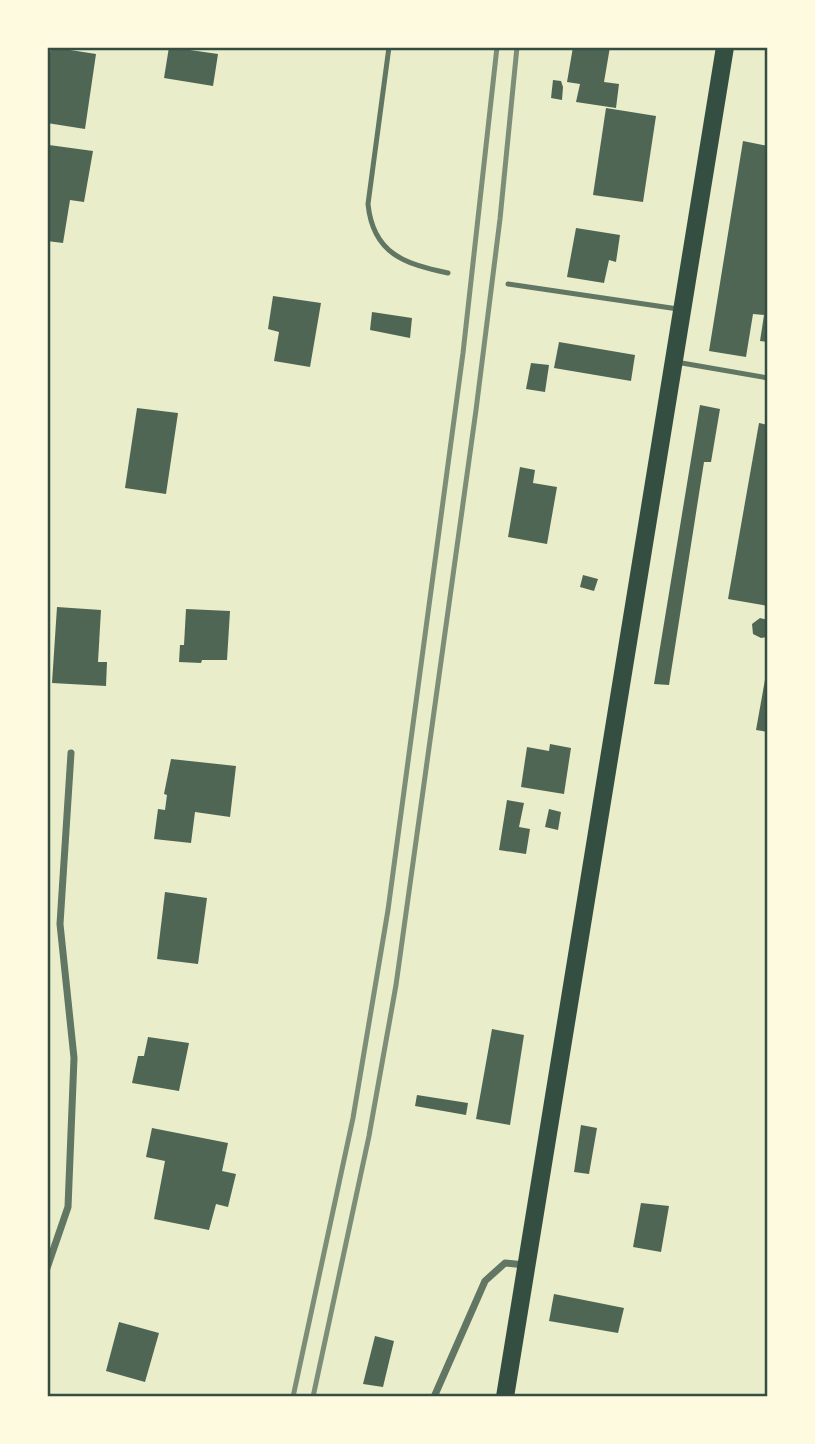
<svg xmlns="http://www.w3.org/2000/svg" width="815" height="1444" font-family="Inter,sans-serif">
<style>
.building{fill:#4f6655}
.lines{fill:none;stroke-linecap:round;stroke-linejoin:round}
.service{stroke:#617663;stroke-width:5}
.minor{stroke:#617663;stroke-width:7}
.primary{stroke:#344e41;stroke-width:18}
.rail{stroke:#7c8e77;stroke-width:5}
.neatline{fill:none;stroke:#344e41;stroke-width:2.5}
</style>
<rect width="100%" height="100%" fill="#e9edc9"/>
<g class="building">
<path d="M 51,47 L 96,54 L 85,129 L 47,123 L 50,105 L 47,104 L 47,70 Z"/>
<path d="M 169,47 L 218,54 L 213,86 L 164,78 Z"/>
<path d="M 573,47 L 610,47 L 604,82 L 619,84 L 616,108 L 576,102 L 580,84 L 567,82 Z"/>
<path d="M 553,80 L 561,81 L 563,87 L 562,100 L 551,98 Z"/>
<path d="M 606,108 L 656,116 L 643,202 L 593,195 Z"/>
<path d="M 743,141 L 768,146 L 768,342 L 760,341 L 764,315 L 753,314 L 746,357 L 709,351 Z"/>
<path d="M 49,145 L 93,151 L 84,202 L 70,200 L 63,243 L 47,241 L 47,159 Z"/>
<path d="M 576,228 L 620,235 L 616,262 L 609,260 L 604,283 L 567,277 Z"/>
<path d="M 273,296 L 321,303 L 310,367 L 274,361 L 279,332 L 268,329 Z"/>
<path d="M 372,312 L 412,318 L 410,338 L 370,330 Z"/>
<path d="M 559,342 L 635,355 L 631,381 L 554,368 Z"/>
<path d="M 531,363 L 549,365 L 545,392 L 526,389 Z"/>
<path d="M 700,405 L 720,409 L 711,462 L 704,462 L 669,685 L 654,684 Z"/>
<path d="M 137,408 L 178,413 L 166,494 L 125,488 Z"/>
<path d="M 759,423 L 768,425 L 768,606 L 728,599 Z"/>
<path d="M 520,467 L 535,470 L 533,483 L 557,487 L 547,544 L 508,537 Z"/>
<path d="M 583,575 L 598,579 L 594,591 L 580,587 Z"/>
<path d="M 57,607 L 101,610 L 98,662 L 107,662 L 106,686 L 52,683 Z"/>
<path d="M 186,609 L 230,611 L 227,660 L 202,660 L 201,663 L 179,662 L 180,645 L 184,645 Z"/>
<path d="M 760,618 L 768,620 L 768,637 L 761,638 L 753,634 L 752,624 Z"/>
<path d="M 766,674 L 768,674 L 768,732 L 756,730 Z"/>
<path d="M 550,744 L 571,748 L 564,794 L 521,787 L 527,747 L 549,751 Z"/>
<path d="M 171,759 L 236,766 L 230,817 L 195,812 L 191,843 L 154,839 L 158,809 L 165,810 L 167,795 L 164,794 Z"/>
<path d="M 507,800 L 524,803 L 519,827 L 530,829 L 526,854 L 499,850 Z"/>
<path d="M 549,809 L 561,812 L 558,830 L 545,827 Z"/>
<path d="M 165,892 L 207,898 L 198,964 L 157,959 Z"/>
<path d="M 492,1029 L 524,1035 L 510,1125 L 476,1119 Z"/>
<path d="M 148,1037 L 189,1043 L 179,1091 L 132,1083 L 138,1056 L 144,1056 Z"/>
<path d="M 417,1095 L 468,1103 L 466,1115 L 415,1106 Z"/>
<path d="M 581,1125 L 597,1128 L 589,1174 L 574,1172 Z"/>
<path d="M 152,1128 L 228,1143 L 222,1171 L 236,1174 L 228,1207 L 216,1204 L 209,1230 L 154,1219 L 165,1161 L 146,1157 Z"/>
<path d="M 641,1203 L 669,1206 L 661,1252 L 633,1247 Z"/>
<path d="M 554,1294 L 624,1308 L 618,1333 L 549,1321 Z"/>
<path d="M 119,1322 L 159,1333 L 145,1382 L 106,1371 Z"/>
<path d="M 375,1336 L 394,1341 L 383,1387 L 363,1384 Z"/>
</g>
<g class="lines">
<g class="service">
<path d="M 389,47 L 368,204 C 373,254 405,264 448,273"/>
<path d="M 508,284 L 678,309"/>
<path d="M 676,362 L 768,378"/>
</g>
<g class="minor">
<path d="M 47,1268 L 68,1207 L 74,1058 L 60,924 L 71,753"/>
<path d="M 434,1397 L 485,1281 L 505,1263 L 525,1265"/>
</g>
<path class="primary" d="M 505,1397 L 725,47"/>
<g class="rail">
<path d="M 293,1397 L 353,1118 L 388,910 L 463,353 L 497,47"/>
<path d="M 313,1397 L 369,1136 L 396,985 L 476,410 L 500,219 L 517,47"/>
</g>
</g>
<rect width="815" height="1444" fill="none" stroke="#fefae0" stroke-width="98"/>
<rect x="49" y="49" width="717" height="1346" class="neatline"/>
</svg>
